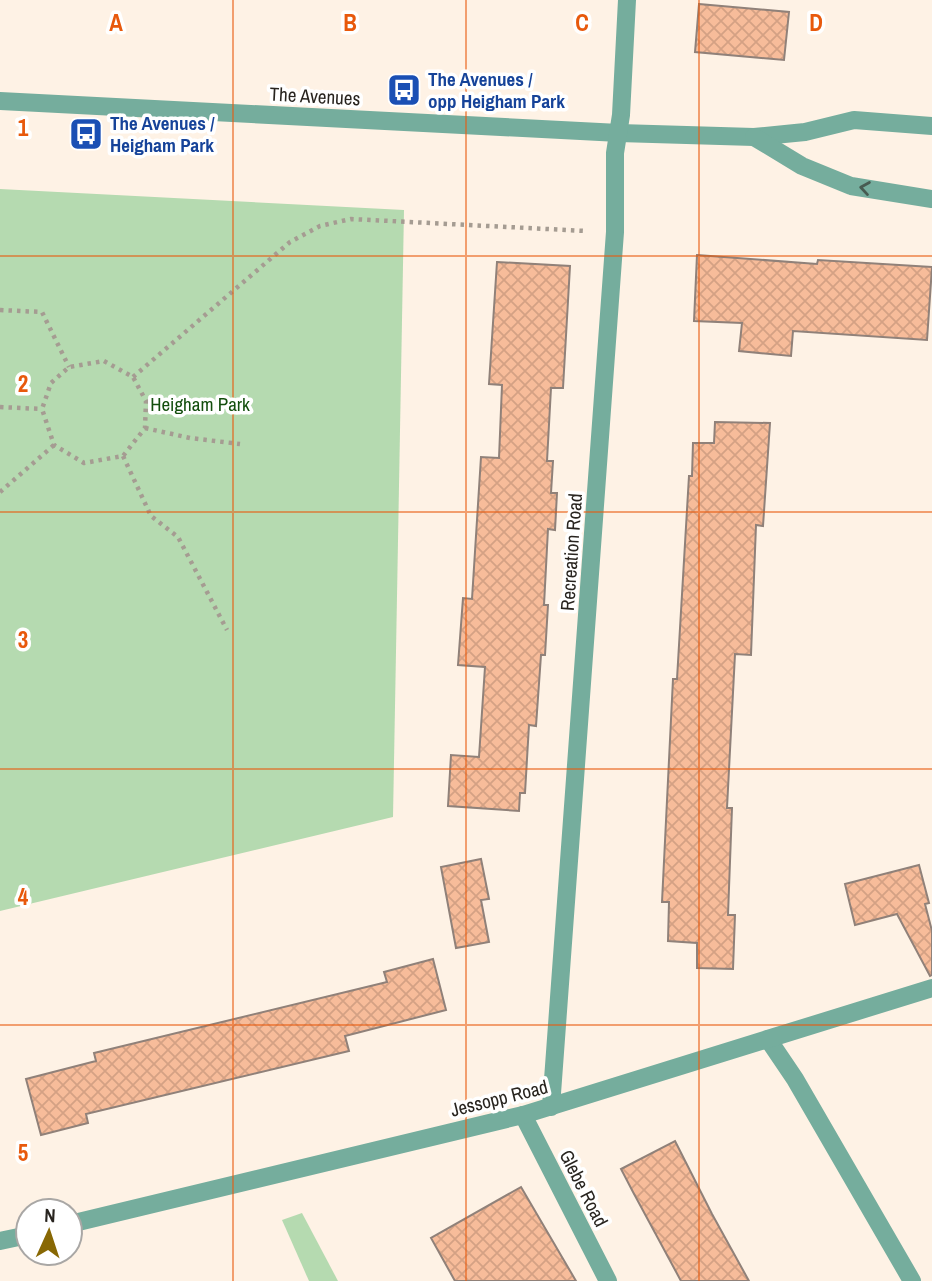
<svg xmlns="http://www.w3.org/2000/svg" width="932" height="1281" font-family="'Archivo Narrow',sans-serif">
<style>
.park{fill:#b5dab0}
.building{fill:url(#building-cross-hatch);stroke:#908179;stroke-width:2}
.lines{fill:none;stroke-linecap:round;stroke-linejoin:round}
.path{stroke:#a59c92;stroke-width:4.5;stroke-dasharray:3.5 5;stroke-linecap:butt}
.service{stroke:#75ad9d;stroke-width:18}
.minor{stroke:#75ad9d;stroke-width:18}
.oneway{stroke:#475b51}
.grid{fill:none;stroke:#e8590c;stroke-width:2;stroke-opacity:0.55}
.labels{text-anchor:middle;stroke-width:7;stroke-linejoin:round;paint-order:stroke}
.transit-label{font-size:19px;font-weight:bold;fill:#164399;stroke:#fff;text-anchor:start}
.street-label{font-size:19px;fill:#28241f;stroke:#fff}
.park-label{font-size:19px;fill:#134e0d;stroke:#fff}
.grid-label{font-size:23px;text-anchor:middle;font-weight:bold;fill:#e8590c;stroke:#fff;stroke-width:7;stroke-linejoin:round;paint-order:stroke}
</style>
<defs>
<pattern id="building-cross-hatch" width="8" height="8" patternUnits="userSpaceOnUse" patternTransform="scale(1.75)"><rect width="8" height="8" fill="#f7bc9a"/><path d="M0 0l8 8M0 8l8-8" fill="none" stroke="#d4a184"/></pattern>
</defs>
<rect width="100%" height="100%" fill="#fef2e5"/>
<g class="park">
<path d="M 0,189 L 404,210 L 393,817 L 0,911 Z"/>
<path d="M 302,1213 L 338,1281 L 309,1281 L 282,1220 Z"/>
</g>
<g class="building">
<path d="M 699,4 L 789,12 L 784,60 L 695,52 Z"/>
<path d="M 697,255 L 817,264 L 818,260 L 932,267 L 927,340 L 793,331 L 791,356 L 739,351 L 742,323 L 694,321 Z"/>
<path d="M 497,262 L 570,266 L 563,388 L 551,388 L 547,461 L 553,461 L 551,493 L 557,493 L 555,530 L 548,529 L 544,605 L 548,605 L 545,655 L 541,655 L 536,726 L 529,725 L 525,793 L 520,793 L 519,811 L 448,806 L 451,755 L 479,757 L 485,667 L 458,665 L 463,598 L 472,599 L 481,457 L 499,458 L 502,385 L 489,384 Z"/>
<path d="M 715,422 L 770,423 L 763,526 L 756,525 L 751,655 L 735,654 L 727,808 L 732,808 L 728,915 L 735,915 L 733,969 L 697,968 L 697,943 L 668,941 L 669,902 L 662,902 L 673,679 L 677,679 L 689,476 L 692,476 L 693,443 L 714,443 Z"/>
<path d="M 481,859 L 489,899 L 481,900 L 489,942 L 456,948 L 441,867 Z"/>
<path d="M 919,865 L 929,903 L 925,904 L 932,931 L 932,975 L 930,976 L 897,914 L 855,925 L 845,884 Z"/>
<path d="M 433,959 L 446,1010 L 345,1036 L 349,1051 L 86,1114 L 88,1123 L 41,1135 L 26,1079 L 96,1061 L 94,1053 L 387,982 L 384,972 Z"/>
<path d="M 675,1141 L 712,1214 L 749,1281 L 681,1281 L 633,1192 L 621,1169 Z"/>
<path d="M 521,1187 L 576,1281 L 455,1281 L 431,1238 Z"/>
</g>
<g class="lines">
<g class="path">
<path d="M 0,310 L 42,312 L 69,367"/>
<path d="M 104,361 L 133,377 L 146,401 L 145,428 L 123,456 L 84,463 L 54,445 L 42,409 L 51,383 L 69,367 Z"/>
<path d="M 133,377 L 290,242 L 320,226 L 351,219 L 586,231"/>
<path d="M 0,407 L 42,409"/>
<path d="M 145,428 L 190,438 L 240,444"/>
<path d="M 123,456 L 151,516 L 178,537 L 227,630"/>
<path d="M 0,492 L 54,445"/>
</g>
<path class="service" d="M 768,1039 L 795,1079 L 912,1281"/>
<g class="minor">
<path d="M 0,101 L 619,133 L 754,137 L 805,132 L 854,120 L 932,126"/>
<path d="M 754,137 L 802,166 L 851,186 L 932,199"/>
<path d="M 551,1107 L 615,232 L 615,153 L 621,115 L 627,0"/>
<path d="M 523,1115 L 608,1281"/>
<path d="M 70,1224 L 523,1115 L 932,988"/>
<path d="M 0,1241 L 28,1235"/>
</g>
</g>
<defs><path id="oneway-chevron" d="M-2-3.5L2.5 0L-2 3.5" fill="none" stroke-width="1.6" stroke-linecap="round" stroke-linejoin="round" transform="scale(1.75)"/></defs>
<use class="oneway" href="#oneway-chevron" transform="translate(865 188) rotate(-171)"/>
<path class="grid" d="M 233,0 L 233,1281M 466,0 L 466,1281M 699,0 L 699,1281M 0,256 L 932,256M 0,512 L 932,512M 0,769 L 932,769M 0,1025 L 932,1025"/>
<defs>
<symbol id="bus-square" viewBox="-11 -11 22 22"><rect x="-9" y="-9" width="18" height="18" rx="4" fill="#1a4fb4" stroke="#fff"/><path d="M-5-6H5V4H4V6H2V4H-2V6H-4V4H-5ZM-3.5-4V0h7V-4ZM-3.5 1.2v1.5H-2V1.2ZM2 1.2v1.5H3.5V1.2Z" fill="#fff"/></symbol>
</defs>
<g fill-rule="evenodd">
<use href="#bus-square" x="385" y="71" width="38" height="38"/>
<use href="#bus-square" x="67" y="115" width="38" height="38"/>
</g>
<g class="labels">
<g class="transit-label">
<text x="428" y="86">The Avenues /<tspan x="428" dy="22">opp Heigham Park</tspan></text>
<text x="110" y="130">The Avenues /<tspan x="110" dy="22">Heigham Park</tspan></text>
</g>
<g class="street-label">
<text transform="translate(315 96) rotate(3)" y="7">The Avenues</text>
<text transform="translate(571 552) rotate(-86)" y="7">Recreation Road</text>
<text transform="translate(499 1098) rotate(-14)" y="7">Jessopp Road</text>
<text transform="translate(584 1188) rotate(63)" y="7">Glebe Road</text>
</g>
<g class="park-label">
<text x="200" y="411">Heigham Park</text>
</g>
</g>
<g class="grid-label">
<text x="116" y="31">A</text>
<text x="350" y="31">B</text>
<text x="582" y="31">C</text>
<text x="816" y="31">D</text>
<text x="23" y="136">1</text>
<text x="23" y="392">2</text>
<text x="23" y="648">3</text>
<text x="23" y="905">4</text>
<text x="23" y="1161">5</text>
</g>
<g transform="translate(49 1232) rotate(3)"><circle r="33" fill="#ffffff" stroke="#a9a7a5" stroke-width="2"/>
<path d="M0-5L12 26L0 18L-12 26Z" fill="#886804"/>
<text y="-10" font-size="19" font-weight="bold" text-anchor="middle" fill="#28241f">N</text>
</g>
</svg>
